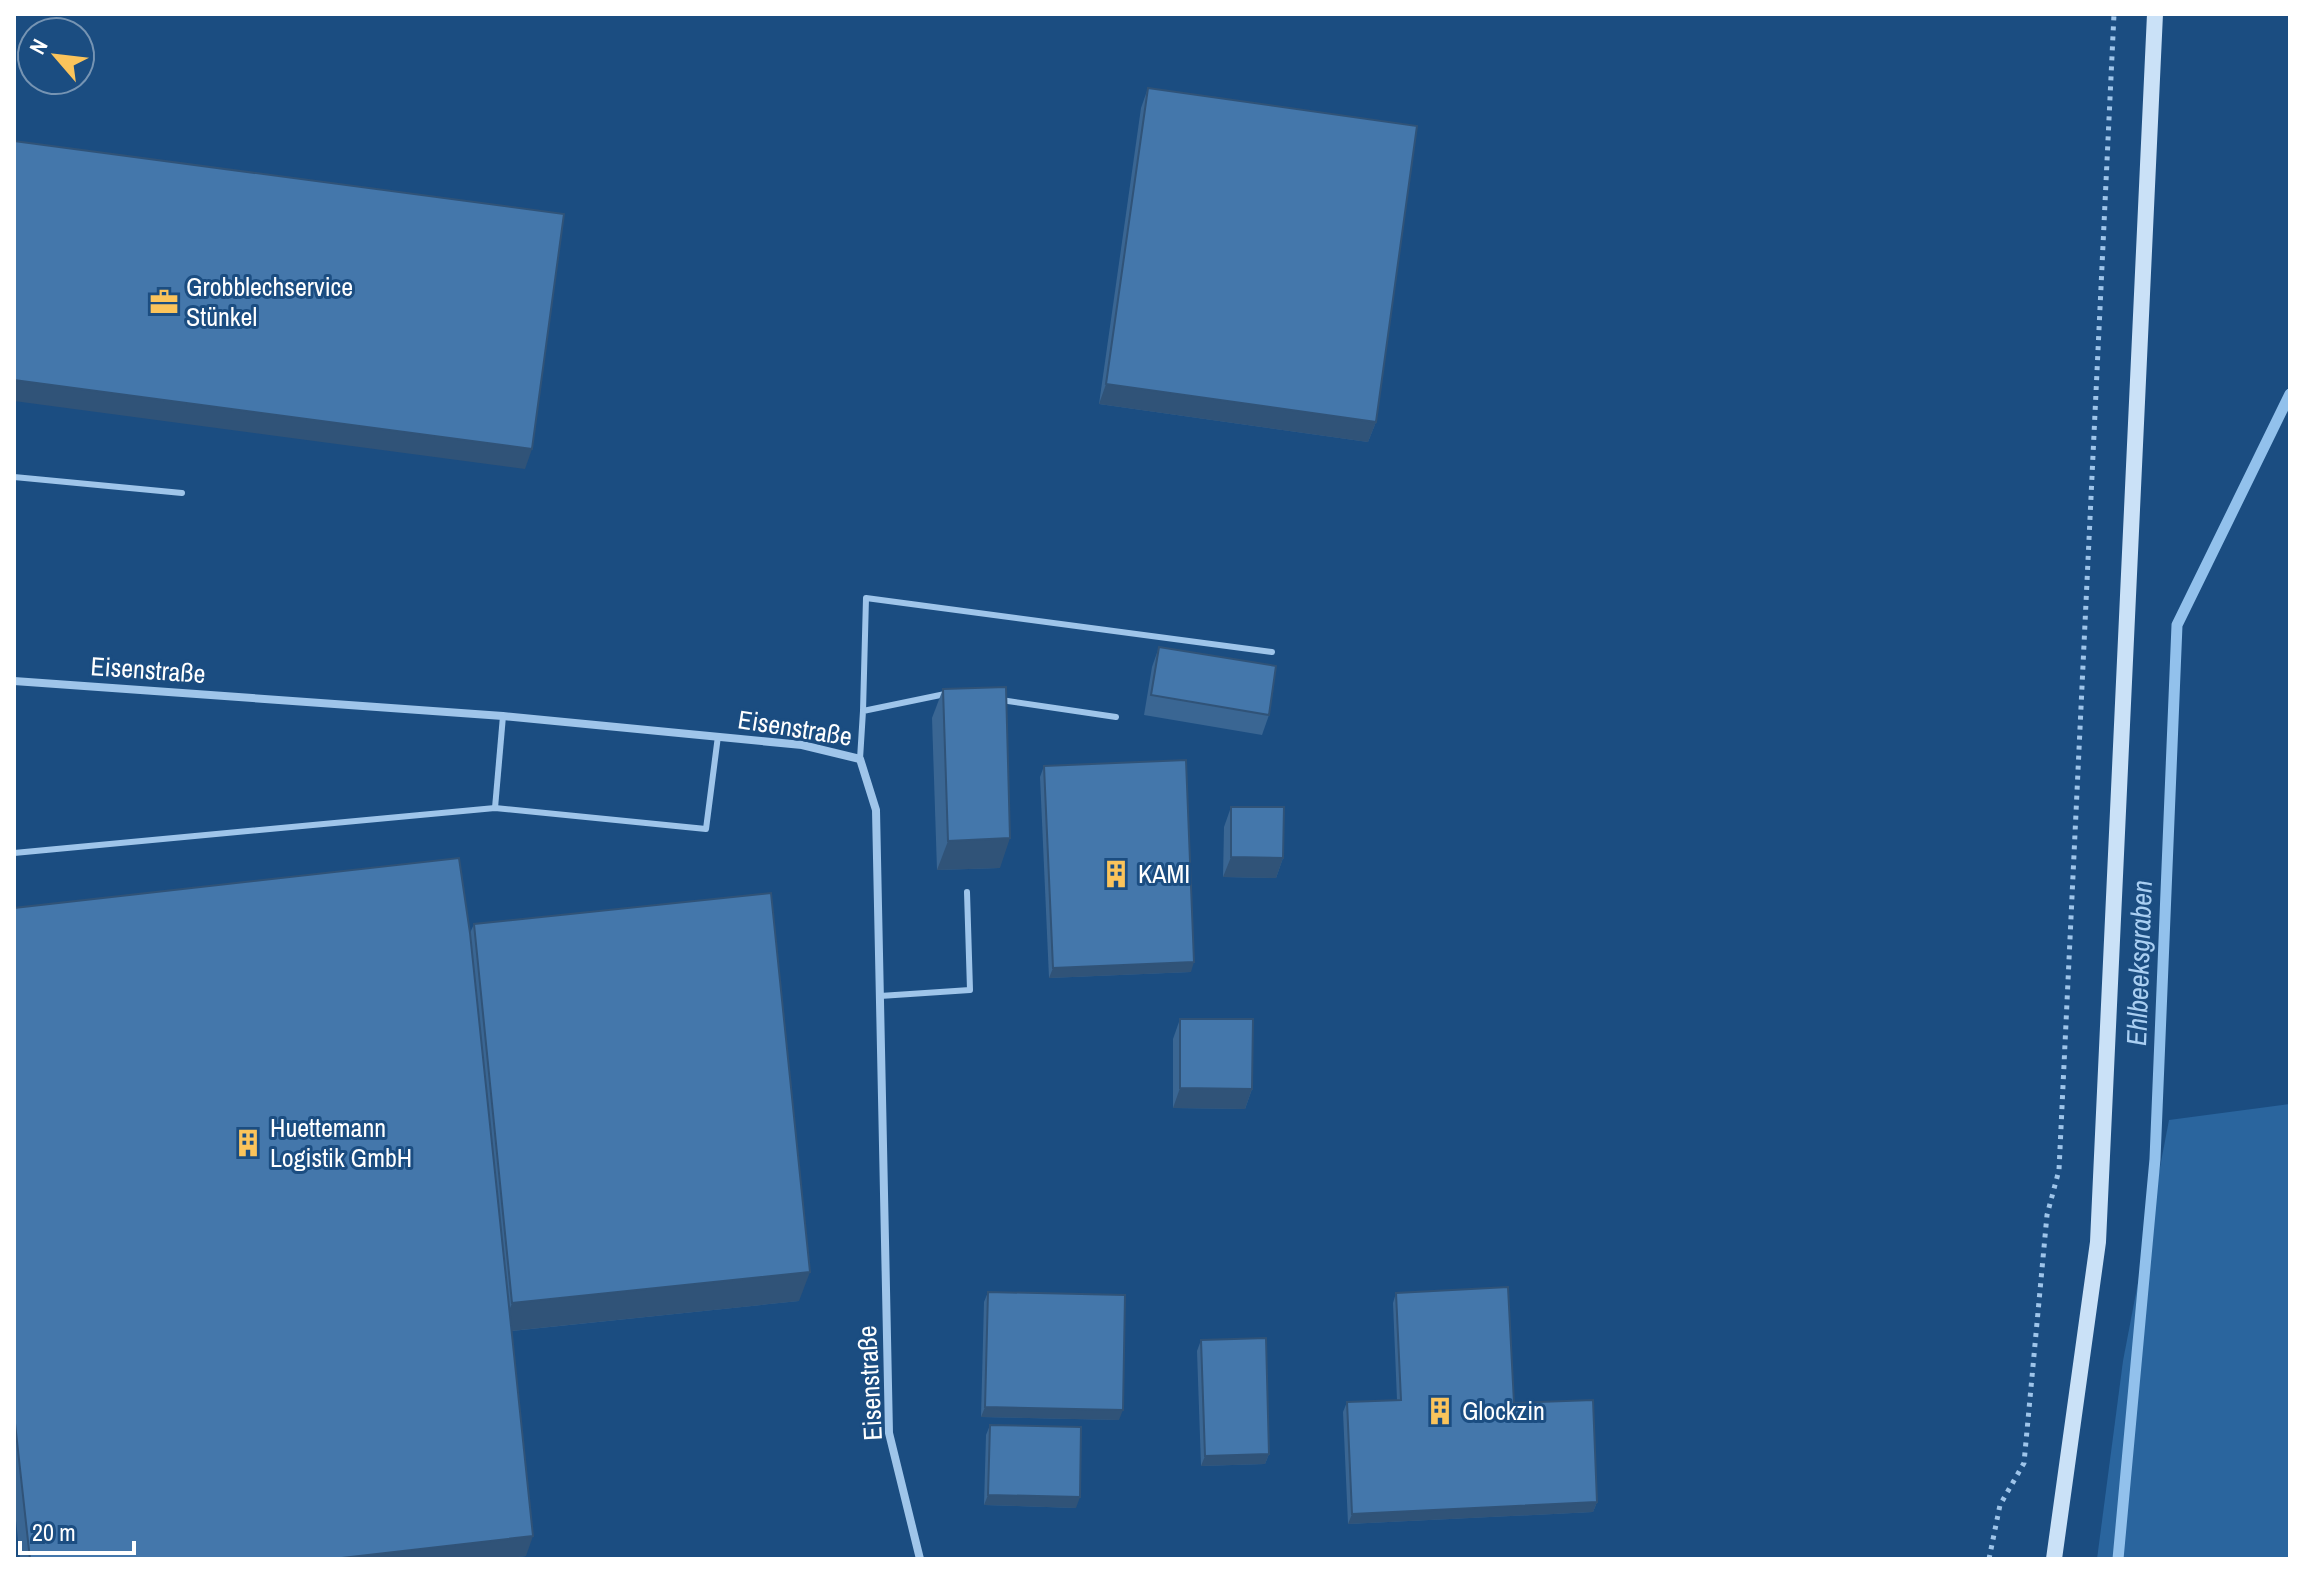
<svg xmlns="http://www.w3.org/2000/svg" width="2304" height="1573" font-family="'Archivo Narrow',sans-serif">
<style>
.green{fill:#2a659e}
.lines{fill:none;stroke-linecap:round;stroke-linejoin:round}
.stream{stroke:#92c1ec;stroke-width:11}
.path{stroke:#9fc5ea;stroke-width:5;stroke-dasharray:4 6;stroke-linecap:butt}
.service{stroke:#9fc5ea;stroke-width:6}
.minor{stroke:#9fc5ea;stroke-width:8}
.secondary{stroke:#cae1f7;stroke-width:16}
.wall{fill:#3a6693}
.shaded-wall{fill:#305378}
.building{fill:#4477ab;stroke:#305378;stroke-width:2}
.labels{text-anchor:middle;stroke-width:6;stroke-linejoin:round;paint-order:stroke}
.poi-label{font-size:26px;fill:#fff;stroke:#1b4d81;text-anchor:start}
.street-label{font-size:26px;fill:#fff;stroke:#1b4d81}
.water-label{font-size:28px;font-style:italic;fill:#aacff2;stroke:#1b4d81}
</style>
<rect width="100%" height="100%" fill="#1b4d81"/>
<path class="green" d="M 2290,1104 L 2290,1559 L 2097,1559 L 2123,1361 L 2169,1120 Z"/>
<g class="lines">
<path class="stream" d="M 2118,1559 L 2155,1159 L 2177,625 L 2290,394"/>
<path class="path" d="M 1989,1559 L 2000,1505 L 2024,1463 L 2047,1215 L 2059,1170 L 2114,14"/>
<g class="service">
<path d="M 14,477 L 182,493"/>
<path d="M 1001,700 L 1116,717"/>
<path d="M 863,711 L 866,598 L 1272,652"/>
<path d="M 860,759 L 863,711 L 950,693"/>
<path d="M 495,808 L 503,716"/>
<path d="M 14,853 L 495,808 L 706,829 L 718,736"/>
<path d="M 880,996 L 970,990 L 967,892"/>
</g>
<path class="minor" d="M 14,681 L 503,716 L 802,745 L 860,759 L 876,810 L 889,1433 L 920,1559"/>
<path class="secondary" d="M 2054,1559 L 2098,1242 L 2155,14"/>
</g>
<g class="wall">
<path d="M 1148,88 L 1376,422 L 1368,442 L 1099,404 L 1141,108 Z"/>
<path d="M 1159,647 L 1269,715 L 1262,735 L 1144,715 L 1152,667 Z"/>
<path d="M 943,689 L 1000,868 L 937,870 L 932,718 Z"/>
<path d="M 1044,766 L 1191,972 L 1049,978 L 1040,777 Z"/>
<path d="M 1231,807 L 1283,858 L 1276,878 L 1223,877 L 1224,827 Z"/>
<path d="M 14,908 L 470,933 L 474,924 L 799,1301 L 512,1331 L 526,1556 L 503,1559 L 20,1559 L 14,1501 Z"/>
<path d="M 1180,1019 L 1252,1089 L 1245,1109 L 1173,1108 L 1173,1039 Z"/>
<path d="M 988,1292 L 1119,1420 L 981,1417 L 984,1302 Z"/>
<path d="M 1396,1293 L 1514,1403 L 1597,1502 L 1593,1512 L 1348,1524 L 1343,1412 L 1347,1402 L 1397,1400 L 1393,1303 Z"/>
<path d="M 1201,1340 L 1269,1454 L 1265,1464 L 1201,1466 L 1197,1351 Z"/>
<path d="M 990,1425 L 1076,1508 L 984,1505 L 986,1435 Z"/>
</g>
<g class="shaded-wall">
<path d="M 14,380 L 532,449 L 525,469 L 14,401 Z"/>
<path d="M 1106,384 L 1376,422 L 1368,442 L 1099,404 Z"/>
<path d="M 1010,838 L 1000,868 L 937,870 L 948,841 Z"/>
<path d="M 1231,857 L 1283,858 L 1276,878 L 1223,877 Z"/>
<path d="M 1194,962 L 1191,972 L 1049,978 L 1053,968 Z"/>
<path d="M 1180,1088 L 1252,1089 L 1245,1109 L 1173,1108 Z"/>
<path d="M 810,1272 L 799,1301 L 501,1332 L 512,1303 Z"/>
<path d="M 985,1407 L 1123,1410 L 1119,1420 L 981,1417 Z"/>
<path d="M 1269,1454 L 1265,1464 L 1201,1466 L 1205,1456 Z"/>
<path d="M 988,1495 L 1080,1497 L 1076,1508 L 984,1505 Z"/>
<path d="M 1597,1502 L 1593,1512 L 1348,1524 L 1352,1514 Z"/>
<path d="M 533,1536 L 526,1556 L 503,1559 L 333,1559 Z"/>
</g>
<g class="building">
<path d="M 1148,88 L 1417,126 L 1376,422 L 1106,384 Z"/>
<path d="M 14,141 L 564,214 L 532,449 L 14,380 Z"/>
<path d="M 1159,647 L 1276,666 L 1269,715 L 1151,695 Z"/>
<path d="M 1006,687 L 1010,838 L 948,841 L 943,689 Z"/>
<path d="M 1186,760 L 1194,962 L 1053,968 L 1044,766 Z"/>
<path d="M 1231,807 L 1284,807 L 1283,858 L 1231,857 Z"/>
<path d="M 459,858 L 470,933 L 533,1536 L 333,1559 L 30,1559 L 14,1414 L 14,908 Z"/>
<path d="M 771,893 L 810,1272 L 512,1303 L 474,924 Z"/>
<path d="M 1180,1019 L 1253,1019 L 1252,1089 L 1180,1088 Z"/>
<path d="M 1508,1287 L 1514,1403 L 1593,1400 L 1597,1502 L 1352,1514 L 1347,1402 L 1401,1400 L 1396,1293 Z"/>
<path d="M 988,1292 L 1125,1295 L 1123,1410 L 985,1407 Z"/>
<path d="M 1266,1338 L 1269,1454 L 1205,1456 L 1201,1340 Z"/>
<path d="M 990,1425 L 1081,1427 L 1080,1497 L 988,1495 Z"/>
</g>
<defs>
<symbol id="office-bare" viewBox="-9 -9 18 18"><path d="M-6-3h4V-5.5h4V-3h4V5H-6ZM-1-4.5V-3h2v-1.5ZM-6 0V1H6V0Z" fill="#fbc45b" stroke="#1b4d81" stroke-width="2.5" paint-order="stroke"/></symbol>
<symbol id="building-bare" viewBox="-9 -9 18 18"><path d="M-4-6H4V6H1V3H-1V6H-4ZM-2.5-4.3h1.7v1.8h-1.7ZM.8-4.3h1.7v1.8H.8ZM-2.5-1h1.7V.8h-1.7ZM.8-1h1.7V.8H.8Z" fill="#fbc45b" stroke="#1b4d81" stroke-width="2.5" paint-order="stroke"/></symbol>
</defs>
<g fill-rule="evenodd">
<use href="#office-bare" x="144" y="282" width="40" height="40"/>
<use href="#building-bare" x="1096" y="854" width="40" height="40"/>
<use href="#building-bare" x="228" y="1123" width="40" height="40"/>
<use href="#building-bare" x="1420" y="1391" width="40" height="40"/>
</g>
<g class="labels">
<g class="poi-label">
<text x="186" y="296">Grobblechservice<tspan x="186" dy="30">Stünkel</tspan></text>
<text x="1138" y="883">KAMI</text>
<text x="270" y="1137">Huettemann<tspan x="270" dy="30">Logistik GmbH</tspan></text>
<text x="1462" y="1420">Glockzin</text>
</g>
<g class="street-label">
<text transform="translate(148 670) rotate(4)" y="9">Eisenstraße</text>
<text transform="translate(795 728) rotate(9)" y="9">Eisenstraße</text>
<text transform="translate(870 1383) rotate(-93)" y="9">Eisenstraße</text>
</g>
<g class="water-label">
<text transform="translate(2139 963) rotate(-88)" y="10">Ehlbeeksgraben</text>
</g>
</g>
<rect width="2304" height="1573" fill="none" stroke="#ffffff" stroke-width="32"/>
<g transform="translate(56 56) rotate(298)"><circle r="38" fill="#1b4d81" stroke="#7694b3" stroke-width="2"/>
<path d="M0-6L14 30L0 20L-14 30Z" fill="#fbc45b"/>
<text y="-12" font-size="22" font-weight="bold" text-anchor="middle" fill="#ffffff">N</text>
</g>
<path d="M20 1541v12h114v-12" fill="none" stroke="#ffffff" stroke-width="4"/>
<text x="32" y="1541" font-size="24" fill="#ffffff" stroke="#1b4d81" stroke-width="6" paint-order="stroke">20 m</text>
</svg>
